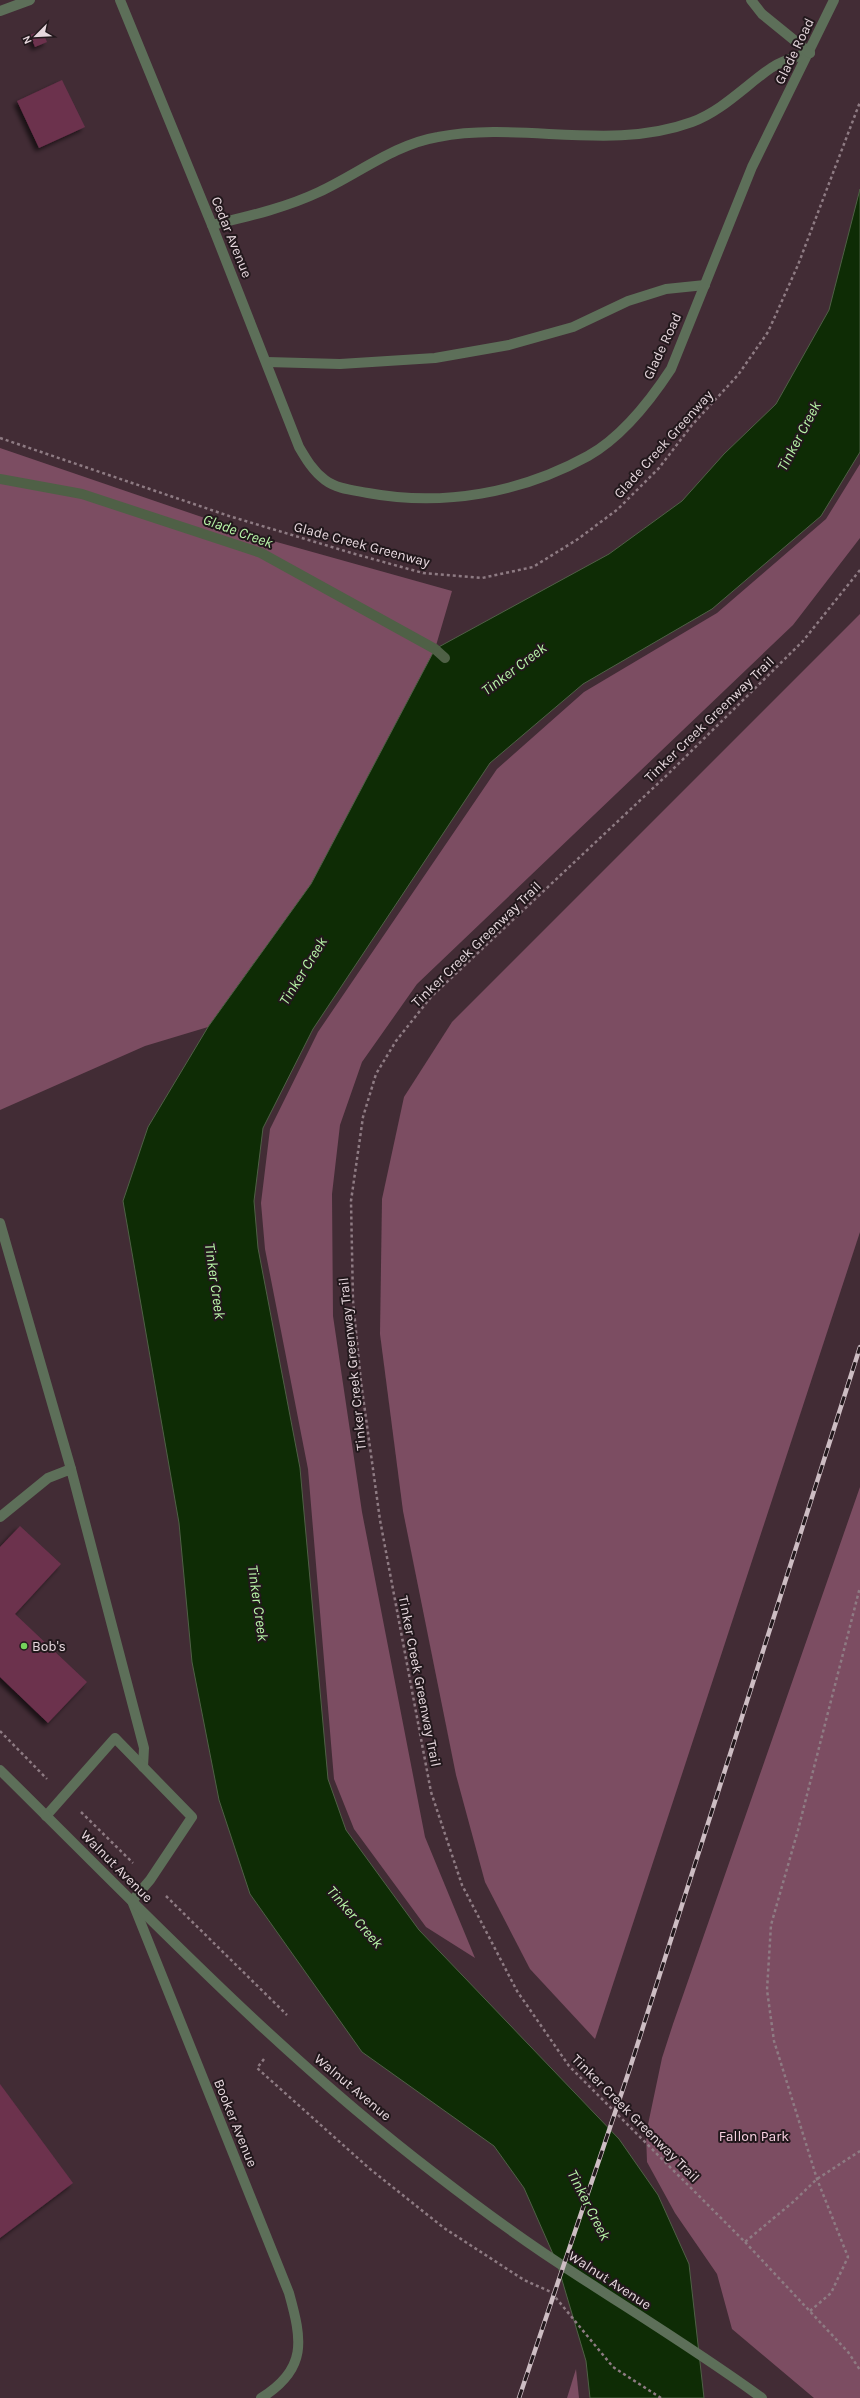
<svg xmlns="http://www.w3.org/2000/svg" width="860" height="2398" font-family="Karla,sans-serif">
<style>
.green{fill:#7c4d62}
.water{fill:#0e2c05;stroke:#4f6046}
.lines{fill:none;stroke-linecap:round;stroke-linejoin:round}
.stream{stroke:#4f6046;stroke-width:10}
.building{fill:#6c314d;filter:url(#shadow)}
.path{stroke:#8e7b83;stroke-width:2.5;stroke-dasharray:3 3;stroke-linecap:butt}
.service{stroke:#5d6f59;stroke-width:10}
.minor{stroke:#5d6f59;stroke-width:10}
.tertiary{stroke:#5d6f59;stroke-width:10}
.rail-casing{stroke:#cdbdc3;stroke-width:4.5}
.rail{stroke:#22181c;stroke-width:3;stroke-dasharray:9;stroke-linecap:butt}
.poi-dot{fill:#75d25b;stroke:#22181c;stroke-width:1.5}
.labels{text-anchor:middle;stroke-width:4;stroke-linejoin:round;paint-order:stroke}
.street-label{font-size:14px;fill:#e7d8de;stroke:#22181c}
.poi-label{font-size:14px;fill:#e7d8de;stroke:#22181c;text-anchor:start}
.park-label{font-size:14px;fill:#f9d2e2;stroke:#22181c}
.water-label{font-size:15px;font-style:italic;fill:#b8f5a8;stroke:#22181c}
</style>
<defs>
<filter id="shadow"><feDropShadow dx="-3.5" dy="3.5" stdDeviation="2" flood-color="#0009"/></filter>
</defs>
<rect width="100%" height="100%" fill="#422c35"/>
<g class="green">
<path d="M 0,448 L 266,539 L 452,591 L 435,649 L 311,884 L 208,1027 L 145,1046 L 0,1110 Z"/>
<path d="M 860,464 L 860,538 L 793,625 L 417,984 L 362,1062 L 340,1125 L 332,1194 L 333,1316 L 362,1512 L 425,1837 L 475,1958 L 426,1927 L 354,1829 L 334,1779 L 308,1469 L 265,1249 L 261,1203 L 270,1129 L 318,1032 L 497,769 L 584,692 L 717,613 L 826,519 Z"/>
<path d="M 860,614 L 860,1232 L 595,2039 L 530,1969 L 485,1882 L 456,1775 L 403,1511 L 380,1334 L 382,1199 L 404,1097 L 452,1022 Z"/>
<path d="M 860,1487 L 860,2398 L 814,2398 L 732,2329 L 717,2274 L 675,2213 L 647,2162 L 646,2134 L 662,2058 L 673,2024 Z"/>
<path d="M 576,2369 L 579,2398 L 567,2398 Z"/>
</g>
<path class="water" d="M 860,189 L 860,452 L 821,516 L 712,609 L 583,684 L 490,763 L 313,1029 L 263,1128 L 254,1201 L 258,1248 L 300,1468 L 328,1779 L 346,1830 L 419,1930 L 619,2139 L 658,2195 L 689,2264 L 704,2398 L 590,2398 L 586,2361 L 557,2263 L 524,2188 L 494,2146 L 362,2052 L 250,1894 L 219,1800 L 192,1662 L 179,1523 L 123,1201 L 148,1127 L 208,1027 L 311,884 L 435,649 L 609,554 L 682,501 L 724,454 L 776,404 L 829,310 Z"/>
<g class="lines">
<path class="stream" d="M 0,479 L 82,494 L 261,553 L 435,649 L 445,658"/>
</g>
<g class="building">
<path d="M 42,30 L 47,42 L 35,47 L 30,35 Z"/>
<path d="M 62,80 L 85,127 L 39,148 L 17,101 Z"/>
<path d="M 20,1526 L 61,1564 L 15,1614 L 87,1682 L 48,1723 L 0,1677 L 0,1547 Z"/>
<path d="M 0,2084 L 73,2183 L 0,2238 Z"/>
</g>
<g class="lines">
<g class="path">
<path d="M 0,438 L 229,516 L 355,554 L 423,573 L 482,578 L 533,567 L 578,539 L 618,509 L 659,468 L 692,425 L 738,375 L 768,332 L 798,265 L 860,102"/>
<path d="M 860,570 L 803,641 L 667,775 L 431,997 L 396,1041 L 376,1074 L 363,1117 L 351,1201 L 353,1301 L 361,1382 L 380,1520 L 431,1792 L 462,1885 L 517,1991 L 569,2066 L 745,2242 L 793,2202 L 817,2179 L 860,2151"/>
<path d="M 0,1731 L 47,1779"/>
<path d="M 81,1812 L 133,1863"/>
<path d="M 166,1896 L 287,2015"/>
<path d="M 264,2059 L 257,2068 L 370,2169 L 444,2228 L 524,2280 L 551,2292 L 613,2367 L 661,2398"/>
<path d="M 745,2242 L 848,2352 L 860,2370"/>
<path d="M 810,2311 L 831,2293 L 848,2257 L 817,2179 L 774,2041 L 767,1990 L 771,1925 L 798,1830 L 860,1587"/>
</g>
<g class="service">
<path d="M 0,11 L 30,0"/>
<path d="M 212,225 C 249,216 285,208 319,192 C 358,174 395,144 438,137 C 522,121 610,152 692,122 C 722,111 745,86 771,68 C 782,60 797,57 810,53"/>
<path d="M 267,362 L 340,364 L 435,358 L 509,345 L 573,327 L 628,301 L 666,289 L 705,285"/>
<path d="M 0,1223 L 71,1469"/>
<path d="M 0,1517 L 48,1478 L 71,1469 L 144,1748 L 143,1767"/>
<path d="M 46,1816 L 115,1738 L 192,1817 L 150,1880 L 132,1901 L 289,2293 C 302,2340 308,2369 261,2398"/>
</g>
<g class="minor">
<path d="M 120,0 L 212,225 L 299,447 C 306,459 313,471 325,480 C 337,489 353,490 368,493 C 443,507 521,493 588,456 C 622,437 650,401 671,369 L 752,167 L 834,0"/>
<path d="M 751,0 L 762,14 L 810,53"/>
</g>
<path class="tertiary" d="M 0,1770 C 140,1908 277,2053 434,2173 C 469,2200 505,2227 542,2252 C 615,2301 691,2346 762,2398"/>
<defs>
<path id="rail" d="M 519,2398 L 629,2071 L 860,1347"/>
</defs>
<use href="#rail" class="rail-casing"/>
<use href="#rail" class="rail"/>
</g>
<circle class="poi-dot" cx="24" cy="1646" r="4"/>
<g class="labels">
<g class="street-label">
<text transform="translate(794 51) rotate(-64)" y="5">Glade Road</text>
<text transform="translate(232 237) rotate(68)" y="5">Cedar Avenue</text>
<text transform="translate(662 346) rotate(-65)" y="5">Glade Road</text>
<text transform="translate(663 444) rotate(-48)" y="5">Glade Creek Greenway</text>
<text transform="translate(362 544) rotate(15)" y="5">Glade Creek Greenway</text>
<text transform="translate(709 719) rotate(-44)" y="5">Tinker Creek Greenway Trail</text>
<text transform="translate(476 944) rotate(-44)" y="5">Tinker Creek Greenway Trail</text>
<text transform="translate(352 1364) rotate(-96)" y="5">Tinker Creek Greenway Trail</text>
<text transform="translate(420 1681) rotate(79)" y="5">Tinker Creek Greenway Trail</text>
<text transform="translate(117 1866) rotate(45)" y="5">Walnut Avenue</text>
<text transform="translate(353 2087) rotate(40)" y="5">Walnut Avenue</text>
<text transform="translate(636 2118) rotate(45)" y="5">Tinker Creek Greenway Trail</text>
<text transform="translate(236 2123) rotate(68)" y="5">Booker Avenue</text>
<text transform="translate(610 2280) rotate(33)" y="5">Walnut Avenue</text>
</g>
<g class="poi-label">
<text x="32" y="1651">Bob's</text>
</g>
<g class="park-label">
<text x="754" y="2141">Fallon Park</text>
</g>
<g class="water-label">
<text transform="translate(799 436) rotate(-62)" y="5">Tinker Creek</text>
<text transform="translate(238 531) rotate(20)" y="5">Glade Creek</text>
<text transform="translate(514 669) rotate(-37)" y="5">Tinker Creek</text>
<text transform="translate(303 971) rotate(-58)" y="5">Tinker Creek</text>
<text transform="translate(215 1281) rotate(82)" y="5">Tinker Creek</text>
<text transform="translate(258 1603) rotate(82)" y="5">Tinker Creek</text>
<text transform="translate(355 1917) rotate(49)" y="5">Tinker Creek</text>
<text transform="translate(589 2205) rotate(63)" y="5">Tinker Creek</text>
</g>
</g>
<g transform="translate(36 36) rotate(246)" stroke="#22181c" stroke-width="3" paint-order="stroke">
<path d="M0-3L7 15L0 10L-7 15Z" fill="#e7d8de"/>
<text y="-6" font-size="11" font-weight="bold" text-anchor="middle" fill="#e7d8de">N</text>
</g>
</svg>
